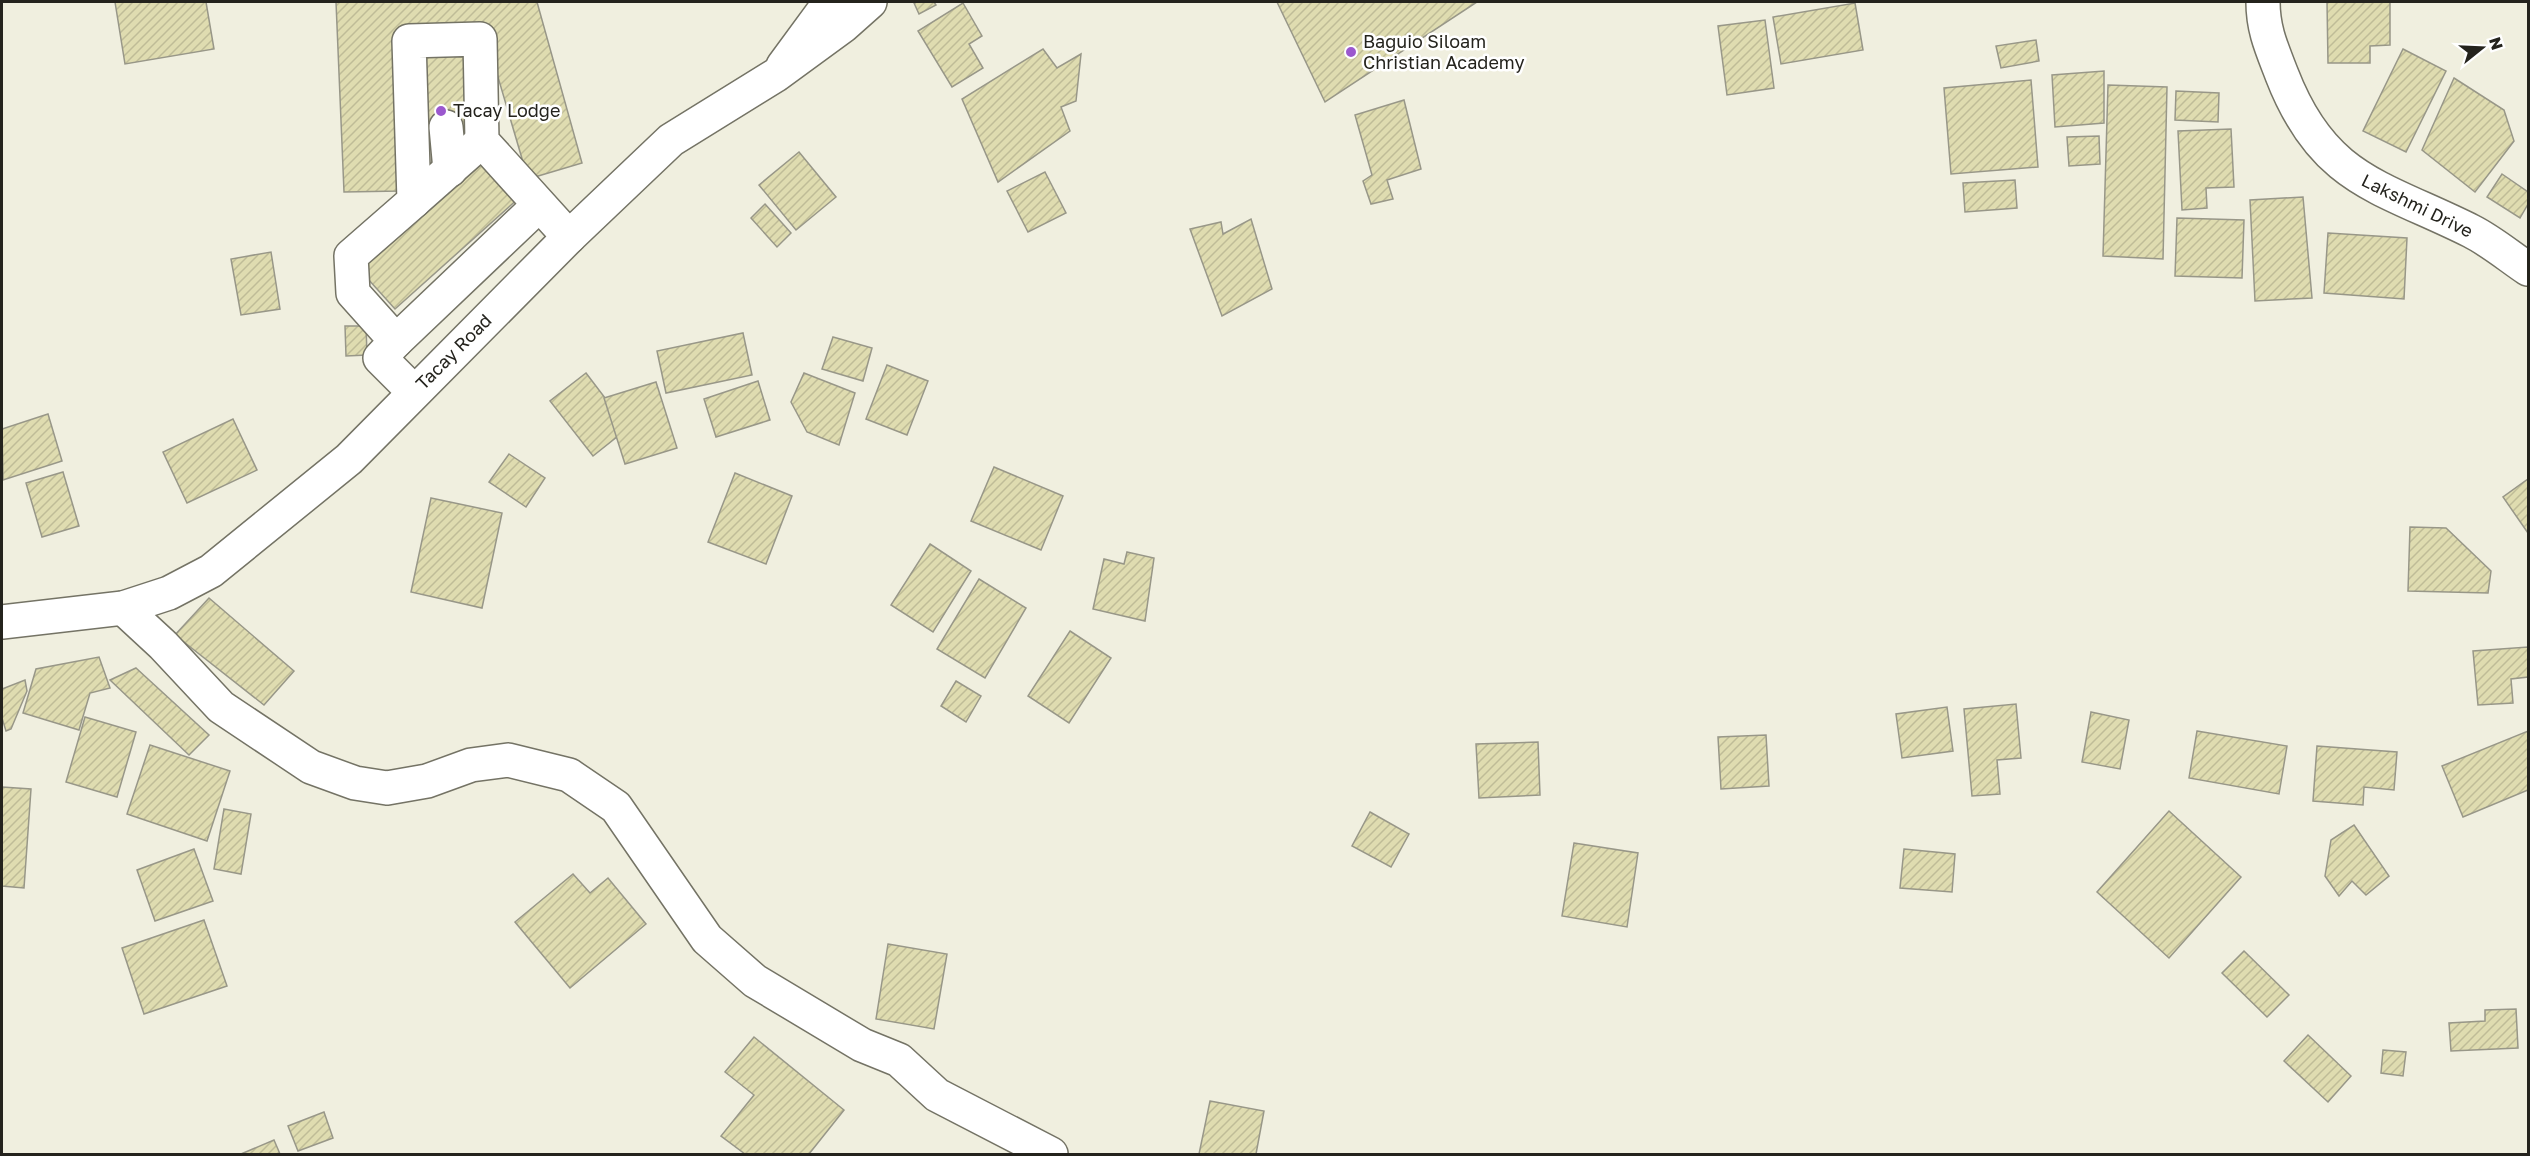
<svg xmlns="http://www.w3.org/2000/svg" width="2530" height="1156" font-family="'Golos Text',sans-serif">
<style>
.building{fill:url(#building-hatch);stroke:#989788;stroke-width:1.5}
.lines{fill:none;stroke-linecap:round;stroke-linejoin:round}
.minor-casing{stroke:#747365;stroke-width:36}
.major-casing{stroke:#747365;stroke-width:36}
.minor{stroke:#fff;stroke-width:33}
.major{stroke:#fff;stroke-width:33}
.poi-dot{fill:#9b58ce;stroke:#fff;stroke-width:2}
.labels{text-anchor:middle;stroke-width:5;stroke-linejoin:round;paint-order:stroke}
.poi-label{font-size:18px;fill:#24231d;stroke:#fff;text-anchor:start}
.street-label{font-size:18px;fill:#24231d;stroke:#fff}
</style>
<defs>
<pattern id="building-hatch" width="6" height="6" patternUnits="userSpaceOnUse" patternTransform="scale(1.5)"><rect width="6" height="6" fill="#dfdcb0"/><path d="M-1 1l2-2M0 6l6-6M5 7l2-2" fill="none" stroke="#bfbc97"/></pattern>
</defs>
<rect width="100%" height="100%" fill="#f0efdf"/>
<g class="building">
<path d="M 115,2 L 206,2 L 214,49 L 125,64 Z"/>
<path d="M 336,2 L 537,2 L 582,163 L 528,179 L 483,26 L 418,32 L 400,191 L 344,192 Z"/>
<path d="M 917,2 L 934,2 L 936,5 L 919,14 L 914,3 Z"/>
<path d="M 1277,2 L 1477,2 L 1325,102 Z"/>
<path d="M 2327,2 L 2390,2 L 2390,45 L 2370,46 L 2370,63 L 2328,63 Z"/>
<path d="M 963,3 L 982,36 L 969,44 L 983,68 L 952,87 L 918,31 Z"/>
<path d="M 1855,3 L 1863,50 L 1781,64 L 1773,17 Z"/>
<path d="M 1765,20 L 1774,88 L 1727,95 L 1718,26 Z"/>
<path d="M 2036,40 L 2039,61 L 2001,68 L 1996,46 Z"/>
<path d="M 1043,49 L 1057,68 L 1081,54 L 1076,101 L 1061,107 L 1070,131 L 998,182 L 962,99 Z"/>
<path d="M 2403,49 L 2446,71 L 2406,152 L 2363,131 Z"/>
<path d="M 466,51 L 468,126 L 424,127 L 423,52 Z"/>
<path d="M 2104,71 L 2104,123 L 2055,127 L 2052,75 Z"/>
<path d="M 2454,78 L 2504,110 L 2514,141 L 2475,192 L 2422,150 Z"/>
<path d="M 2031,80 L 2038,167 L 1951,174 L 1944,88 Z"/>
<path d="M 2108,85 L 2167,87 L 2163,259 L 2103,256 Z"/>
<path d="M 2176,91 L 2219,93 L 2218,122 L 2175,120 Z"/>
<path d="M 1404,100 L 1421,169 L 1387,180 L 1393,199 L 1371,204 L 1363,181 L 1372,175 L 1355,115 Z"/>
<path d="M 2231,129 L 2234,187 L 2206,188 L 2207,208 L 2182,210 L 2178,131 Z"/>
<path d="M 2099,136 L 2100,164 L 2069,166 L 2067,137 Z"/>
<path d="M 799,152 L 836,197 L 796,230 L 759,185 Z"/>
<path d="M 485,156 L 520,197 L 395,309 L 359,269 Z"/>
<path d="M 1045,172 L 1066,213 L 1028,232 L 1007,191 Z"/>
<path d="M 2502,174 L 2528,192 L 2528,204 L 2520,218 L 2487,197 Z"/>
<path d="M 2015,180 L 2017,208 L 1965,212 L 1963,183 Z"/>
<path d="M 2303,197 L 2312,298 L 2255,301 L 2250,200 Z"/>
<path d="M 765,204 L 791,233 L 777,247 L 751,218 Z"/>
<path d="M 2177,218 L 2244,220 L 2242,278 L 2175,276 Z"/>
<path d="M 1251,219 L 1272,289 L 1222,316 L 1190,229 L 1221,222 L 1223,234 Z"/>
<path d="M 2328,233 L 2407,238 L 2404,299 L 2324,293 Z"/>
<path d="M 271,252 L 280,309 L 241,315 L 231,259 Z"/>
<path d="M 345,326 L 366,326 L 367,355 L 346,356 Z"/>
<path d="M 743,333 L 752,375 L 666,393 L 657,351 Z"/>
<path d="M 833,337 L 872,348 L 863,381 L 822,369 Z"/>
<path d="M 887,365 L 928,381 L 907,435 L 866,419 Z"/>
<path d="M 586,373 L 628,428 L 593,456 L 550,401 Z"/>
<path d="M 804,373 L 855,393 L 839,445 L 807,432 L 791,402 Z"/>
<path d="M 758,381 L 770,420 L 716,437 L 704,399 Z"/>
<path d="M 656,382 L 677,448 L 625,464 L 604,398 Z"/>
<path d="M 48,414 L 62,461 L 3,480 L 2,429 Z"/>
<path d="M 233,419 L 257,470 L 187,503 L 163,452 Z"/>
<path d="M 509,454 L 545,478 L 526,507 L 489,482 Z"/>
<path d="M 994,467 L 1063,496 L 1041,550 L 971,521 Z"/>
<path d="M 63,472 L 79,526 L 42,537 L 26,483 Z"/>
<path d="M 735,473 L 792,496 L 766,564 L 708,542 Z"/>
<path d="M 2528,479 L 2528,533 L 2503,497 Z"/>
<path d="M 431,498 L 502,513 L 482,608 L 411,592 Z"/>
<path d="M 2410,527 L 2446,528 L 2491,571 L 2488,593 L 2408,591 Z"/>
<path d="M 930,544 L 971,571 L 933,632 L 891,605 Z"/>
<path d="M 1127,552 L 1154,558 L 1145,621 L 1093,609 L 1104,559 L 1124,564 Z"/>
<path d="M 979,579 L 1026,608 L 985,678 L 937,649 Z"/>
<path d="M 209,598 L 294,671 L 264,705 L 175,635 Z"/>
<path d="M 1070,631 L 1111,658 L 1069,723 L 1028,696 Z"/>
<path d="M 2528,647 L 2528,677 L 2511,679 L 2513,703 L 2478,705 L 2473,651 Z"/>
<path d="M 99,657 L 110,688 L 90,693 L 79,730 L 23,713 L 36,669 Z"/>
<path d="M 136,668 L 209,735 L 189,755 L 110,680 Z"/>
<path d="M 25,680 L 27,691 L 11,729 L 6,731 L 2,718 L 2,689 Z"/>
<path d="M 956,681 L 981,696 L 966,722 L 941,706 Z"/>
<path d="M 2016,704 L 2021,758 L 1997,760 L 2000,794 L 1972,796 L 1964,709 Z"/>
<path d="M 1947,707 L 1953,751 L 1902,758 L 1896,714 Z"/>
<path d="M 2091,712 L 2129,720 L 2120,769 L 2082,762 Z"/>
<path d="M 85,717 L 136,732 L 117,797 L 66,782 Z"/>
<path d="M 2197,731 L 2287,746 L 2279,794 L 2189,778 Z"/>
<path d="M 2528,731 L 2528,790 L 2463,817 L 2442,766 Z"/>
<path d="M 1766,735 L 1769,786 L 1721,789 L 1718,737 Z"/>
<path d="M 1538,742 L 1540,795 L 1479,798 L 1476,744 Z"/>
<path d="M 150,745 L 230,771 L 207,841 L 127,814 Z"/>
<path d="M 2317,746 L 2397,752 L 2394,790 L 2364,787 L 2363,805 L 2313,801 Z"/>
<path d="M 2,787 L 31,789 L 24,888 L 2,886 Z"/>
<path d="M 224,809 L 251,814 L 241,874 L 214,869 Z"/>
<path d="M 2169,811 L 2241,877 L 2169,958 L 2097,892 Z"/>
<path d="M 1370,812 L 1409,834 L 1391,867 L 1352,846 Z"/>
<path d="M 2354,825 L 2389,876 L 2366,895 L 2352,881 L 2339,896 L 2325,876 L 2331,840 Z"/>
<path d="M 1574,843 L 1638,853 L 1627,927 L 1562,916 Z"/>
<path d="M 194,849 L 213,901 L 155,921 L 137,870 Z"/>
<path d="M 1904,849 L 1955,854 L 1952,892 L 1900,888 Z"/>
<path d="M 573,874 L 590,893 L 608,878 L 646,924 L 570,988 L 515,922 Z"/>
<path d="M 204,920 L 227,986 L 144,1014 L 122,948 Z"/>
<path d="M 888,944 L 947,954 L 934,1029 L 876,1019 Z"/>
<path d="M 2244,951 L 2289,995 L 2267,1017 L 2222,973 Z"/>
<path d="M 2516,1009 L 2518,1048 L 2451,1051 L 2449,1023 L 2485,1021 L 2485,1010 Z"/>
<path d="M 2308,1035 L 2351,1076 L 2328,1102 L 2284,1061 Z"/>
<path d="M 754,1037 L 844,1110 L 809,1154 L 745,1154 L 721,1136 L 754,1095 L 725,1072 Z"/>
<path d="M 2383,1050 L 2406,1052 L 2403,1076 L 2381,1073 Z"/>
<path d="M 1210,1101 L 1264,1111 L 1256,1154 L 1199,1154 Z"/>
<path d="M 324,1112 L 333,1138 L 298,1151 L 288,1126 Z"/>
<path d="M 274,1140 L 280,1154 L 241,1154 Z"/>
</g>
<g class="lines">
<defs>
<g id="minor">
<path d="M 2263,2 C 2263,30 2272,49 2282,75 C 2323,181 2381,186 2471,231 C 2491,241 2510,257 2528,269"/>
<path d="M 783,66 L 830,2"/>
<path d="M 446,127 L 450,170"/>
<path d="M 414,201 L 482,141"/>
<path d="M 396,341 L 539,205"/>
<path d="M 414,392 L 380,358 L 396,341 L 353,293 L 351,256 L 414,201 L 409,41 L 480,39 L 482,141 L 569,237"/>
<path d="M 123,608 L 163,645 L 221,707 L 311,767 L 355,783 L 387,788 L 427,781 L 471,765 L 508,760 L 569,775 L 616,807 L 707,939 L 755,981 L 862,1045 L 899,1060 L 937,1095 L 1051,1154"/>
</g>
<path id="major" d="M 2,622 L 123,608 L 169,593 L 211,571 L 349,459 L 569,237 L 671,140 L 776,75 L 843,26 L 870,2"/>
</defs>
<use href="#minor" class="minor-casing"/>
<use href="#major" class="major-casing"/>
<use href="#minor" class="minor"/>
<use href="#major" class="major"/>
</g>
<g class="poi-dot">
<circle cx="1351" cy="52" r="6"/>
<circle cx="441" cy="111" r="6"/>
</g>
<g class="labels">
<g class="poi-label">
<text x="1363" y="48">Baguio Siloam<tspan x="1363" dy="21">Christian Academy</tspan></text>
<text x="453" y="117">Tacay Lodge</text>
</g>
<g class="street-label">
<text transform="translate(2417 206) rotate(26)" y="6">Lakshmi Drive</text>
<text transform="translate(454 352) rotate(-45)" y="6">Tacay Road</text>
</g>
</g>
<rect width="2530" height="1156" fill="none" stroke="#24231d" stroke-width="6"/>
<g transform="translate(2482 48) rotate(72)" stroke="#ffffff" stroke-width="4.5" paint-order="stroke">
<path d="M0-4.5L10 22L0 15L-10 22Z" fill="#24231d"/>
<text y="-9" font-size="16" font-weight="bold" text-anchor="middle" fill="#24231d">N</text>
</g>
</svg>
